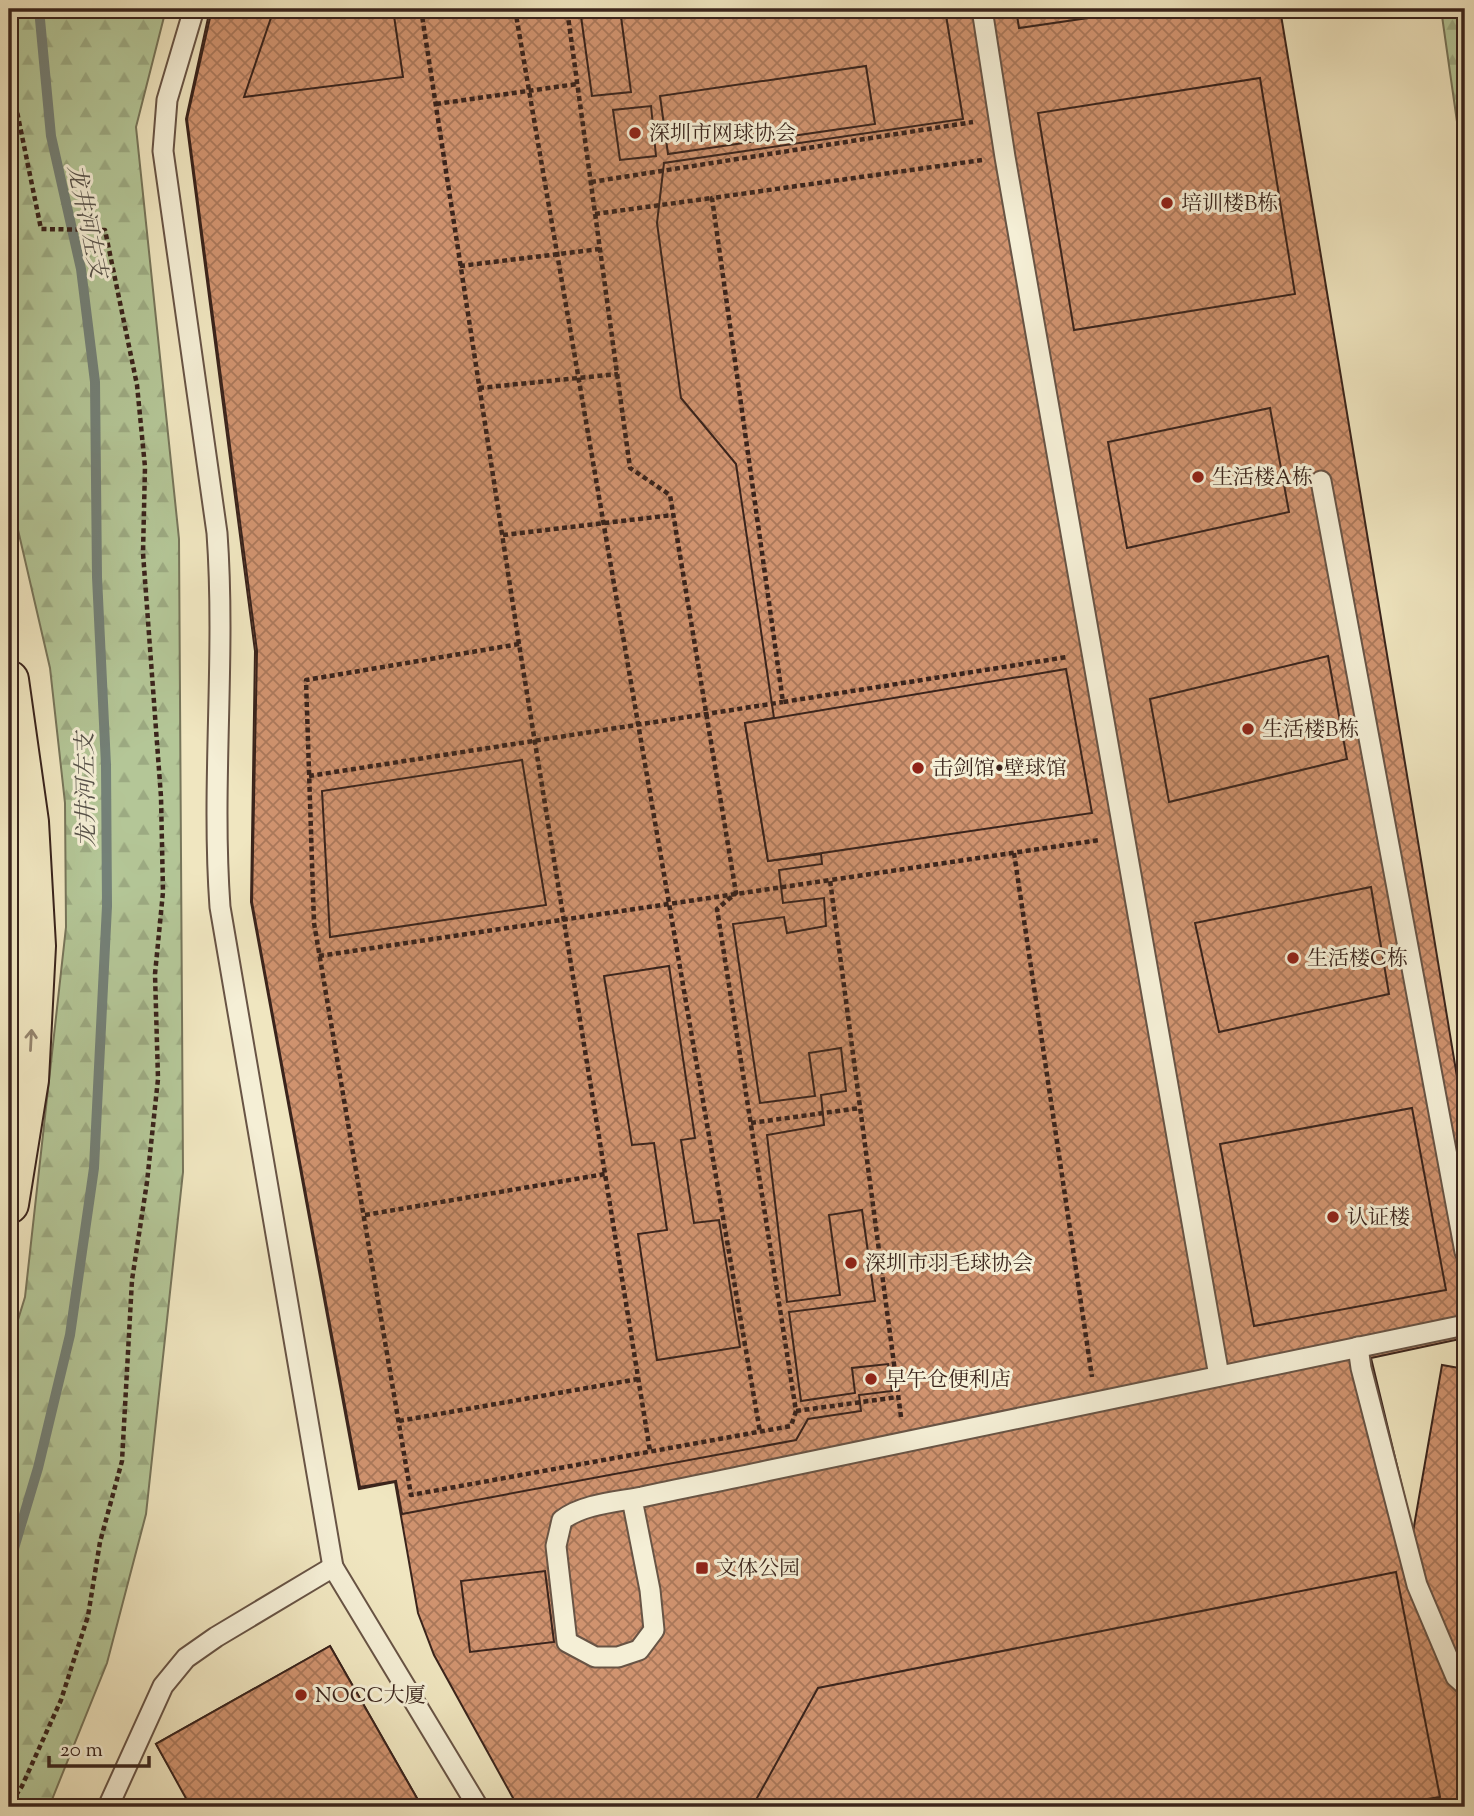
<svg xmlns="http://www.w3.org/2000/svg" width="1474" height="1816" font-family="'Sorts Mill Goudy','Noto Serif SC',serif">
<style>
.forest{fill:url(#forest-firs);stroke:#77755a;stroke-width:2}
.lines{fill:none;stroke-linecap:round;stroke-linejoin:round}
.stream{stroke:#748178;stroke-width:10}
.building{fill:url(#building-cross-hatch);stroke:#3a241c;stroke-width:2}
.lane-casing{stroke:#685445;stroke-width:23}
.highway-casing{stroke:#3a241c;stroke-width:42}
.path{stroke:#3a241c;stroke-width:4.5;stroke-dasharray:5 3.5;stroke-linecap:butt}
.lane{stroke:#f5efd6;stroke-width:19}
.highway{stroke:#f0e6c0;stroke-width:38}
.oneway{stroke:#95856e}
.poi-dot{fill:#8f2418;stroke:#f5efd6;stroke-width:2.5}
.labels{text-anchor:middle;stroke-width:6;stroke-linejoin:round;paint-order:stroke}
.poi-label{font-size:21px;fill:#3a241c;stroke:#f5efd6;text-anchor:start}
.water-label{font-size:23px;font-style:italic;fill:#57524a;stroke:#f5efd6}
</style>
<defs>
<pattern id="forest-firs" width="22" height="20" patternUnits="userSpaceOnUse" patternTransform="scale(1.75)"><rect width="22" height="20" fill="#b4c697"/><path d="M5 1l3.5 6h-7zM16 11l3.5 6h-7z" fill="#9caa82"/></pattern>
<pattern id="building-cross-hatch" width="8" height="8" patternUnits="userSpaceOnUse" patternTransform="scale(1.75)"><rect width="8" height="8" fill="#d0936f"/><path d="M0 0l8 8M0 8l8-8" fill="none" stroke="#aa785a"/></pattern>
</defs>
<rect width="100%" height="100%" fill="#f0e6c0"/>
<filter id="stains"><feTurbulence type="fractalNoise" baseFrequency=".00286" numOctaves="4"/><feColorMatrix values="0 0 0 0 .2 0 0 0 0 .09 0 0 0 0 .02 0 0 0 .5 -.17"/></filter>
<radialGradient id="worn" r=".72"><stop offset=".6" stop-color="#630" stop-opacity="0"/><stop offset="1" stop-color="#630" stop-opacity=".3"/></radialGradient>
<g class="forest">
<path d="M 9,9 L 166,9 L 136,127 L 179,539 L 183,1172 L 146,1514 L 107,1663 L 49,1807 L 9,1807 L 9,1349 L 25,1297 L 66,927 L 65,803 L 50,668 L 9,491 Z"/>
<path d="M 1441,9 L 1465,9 L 1465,178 Z"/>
</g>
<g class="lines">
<path class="stream" d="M 9,1565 L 38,1468 L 70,1335 L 94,1168 L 107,906 L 106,765 L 97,577 L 95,382 L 81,269 L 51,136 L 39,9"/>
</g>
<g class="building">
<path d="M 210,9 L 1280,9 L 1465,1125 L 1465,1338 L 1371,1358 L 1413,1532 L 1442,1365 L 1465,1369 L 1465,1807 L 518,1807 L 434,1655 L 418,1613 L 395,1482 L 359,1489 L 251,902 L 255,651 L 186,119 Z"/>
<path d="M 212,9 L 945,9 L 963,119 L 664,163 L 657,223 L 681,398 L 736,464 L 774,718 L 745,723 L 768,861 L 821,854 L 822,864 L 779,870 L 783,903 L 824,898 L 826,926 L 787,933 L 784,917 L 733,924 L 760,1103 L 815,1096 L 809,1053 L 841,1048 L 846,1091 L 821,1095 L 824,1125 L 767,1135 L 787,1302 L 840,1295 L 829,1215 L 862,1210 L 875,1301 L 789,1312 L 801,1401 L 855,1393 L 852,1368 L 888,1364 L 892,1391 L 859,1395 L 861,1411 L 808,1419 L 796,1440 L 402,1514 L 396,1481 L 360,1487 L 252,902 L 257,651 L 187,119 Z"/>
<path d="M 274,9 L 393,9 L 403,77 L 244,97 Z"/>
<path d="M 580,9 L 620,9 L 631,92 L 592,96 Z"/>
<path d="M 1016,9 L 1150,9 L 1019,28 Z"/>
<path d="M 866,66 L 875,124 L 668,154 L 660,96 Z"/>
<path d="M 1260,78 L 1295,294 L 1074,330 L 1038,113 Z"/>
<path d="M 651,106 L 656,156 L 620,160 L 613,110 Z"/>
<path d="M 1270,408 L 1289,512 L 1127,548 L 1108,442 Z"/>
<path d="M 1328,656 L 1347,759 L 1169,802 L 1150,699 Z"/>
<path d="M 1066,669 L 1092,813 L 768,861 L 745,723 Z"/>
<path d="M 522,760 L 546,905 L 330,937 L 322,791 Z"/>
<path d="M 1371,887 L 1389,994 L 1219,1032 L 1195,923 Z"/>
<path d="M 669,966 L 695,1138 L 681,1140 L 694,1223 L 719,1220 L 740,1347 L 657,1360 L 638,1234 L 667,1230 L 654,1143 L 632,1145 L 604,976 Z"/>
<path d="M 1412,1108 L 1446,1290 L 1254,1326 L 1220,1144 Z"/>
<path d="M 545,1571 L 554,1642 L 470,1652 L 461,1581 Z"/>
<path d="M 1396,1572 L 1440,1797 L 1377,1807 L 752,1807 L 818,1688 Z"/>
<path d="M 330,1646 L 422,1807 L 192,1807 L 156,1744 Z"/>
<path d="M 330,1646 L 422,1807 L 188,1807 L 188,1802 L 156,1744 Z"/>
</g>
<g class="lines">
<defs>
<g id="lane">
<path d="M 194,9 L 167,100 L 163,151 L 217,533 C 226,658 211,783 220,907 L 333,1567"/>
<path d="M 982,9 L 1005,157 L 1219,1376"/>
<path d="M 1321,481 L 1465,1252"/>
<path d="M 1358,1347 L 1361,1368 L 1417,1585 L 1456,1677 L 1465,1685"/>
<path d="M 632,1499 L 650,1590 L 654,1630 L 639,1650 L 618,1657 L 595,1657 L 567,1642 L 556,1546 L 562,1520 C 583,1504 616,1502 642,1497 C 683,1488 725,1480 766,1471 C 999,1423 1232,1373 1465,1325"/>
<path d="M 108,1807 L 163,1686 L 186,1658 L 216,1637 L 333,1567 L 478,1807"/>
</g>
<path id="highway" d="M 9,680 L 29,822 L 36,946 L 29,1080 L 9,1204"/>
</defs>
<use href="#lane" class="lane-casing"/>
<use href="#highway" class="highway-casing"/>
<g class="path">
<path d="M 421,9 L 519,644 L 650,1451"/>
<path d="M 515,9 L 760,1432"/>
<path d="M 9,37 L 12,87 L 41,229 L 105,230 L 137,385 L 145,467 L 143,553 L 161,797 L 163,892 L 155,974 L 158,1079 L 147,1182 L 132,1280 L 122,1461 L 100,1542 L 88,1616 L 61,1700 L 22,1786 L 9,1806"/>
<path d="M 436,104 L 577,84"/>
<path d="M 982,160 L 712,198 L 783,702 L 1067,657"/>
<path d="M 591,182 L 973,122"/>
<path d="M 595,214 L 712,198"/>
<path d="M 460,266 L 600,249"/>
<path d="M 479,388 L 618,374"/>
<path d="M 503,535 L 673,515"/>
<path d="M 519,644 L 306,680 L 314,923 L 411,1495 L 791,1426 L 796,1411 L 717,909 L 736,893 L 670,495 L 630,468 L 567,9"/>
<path d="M 309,776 L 783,702"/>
<path d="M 1014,853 L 1092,1377"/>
<path d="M 319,956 L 830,880"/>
<path d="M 751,1123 L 860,1108"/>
<path d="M 365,1215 L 605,1174"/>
<path d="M 796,1411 L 898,1397"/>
<path d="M 901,1417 L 830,880 L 1099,840"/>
<path d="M 399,1421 L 638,1379"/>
</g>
<use href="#lane" class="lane"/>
<use href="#highway" class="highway"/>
</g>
<defs><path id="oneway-shaft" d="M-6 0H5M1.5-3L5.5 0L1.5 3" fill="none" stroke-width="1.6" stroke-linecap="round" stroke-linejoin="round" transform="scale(1.75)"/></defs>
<use class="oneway" href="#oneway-shaft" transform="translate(31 1040) rotate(-87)"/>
<g class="poi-dot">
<circle cx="635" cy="133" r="7"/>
<circle cx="1167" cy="203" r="7"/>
<circle cx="1198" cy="477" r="7"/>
<circle cx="1248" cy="729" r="7"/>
<circle cx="918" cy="768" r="7"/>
<circle cx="1293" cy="958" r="7"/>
<circle cx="1333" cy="1217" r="7"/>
<circle cx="851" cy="1263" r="7"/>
<circle cx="871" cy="1379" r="7"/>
<rect x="695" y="1561" width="14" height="14" rx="3.5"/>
<circle cx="301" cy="1695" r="7"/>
</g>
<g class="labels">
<g class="poi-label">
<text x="649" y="140">深圳市网球协会</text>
<text x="1181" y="210">培训楼B栋</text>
<text x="1212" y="484">生活楼A栋</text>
<text x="1262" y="736">生活楼B栋</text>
<text x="932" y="775">击剑馆•壁球馆</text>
<text x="1307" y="965">生活楼C栋</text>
<text x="1347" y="1224">认证楼</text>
<text x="865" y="1270">深圳市羽毛球协会</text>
<text x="885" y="1386">早午仓便利店</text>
<text x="716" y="1575">文体公园</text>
<text x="315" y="1702">NOCC大厦</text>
</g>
<g class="water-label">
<text transform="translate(88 221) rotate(78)" y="8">龙井河左支</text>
<text transform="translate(85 790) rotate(-91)" y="8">龙井河左支</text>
</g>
</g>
<rect width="1474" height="1816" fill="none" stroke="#f0e6c0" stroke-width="35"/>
<rect x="10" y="10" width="1453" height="1795" fill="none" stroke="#3a241c" stroke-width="3.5"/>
<rect x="18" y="18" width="1439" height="1781" fill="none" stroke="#3a241c" stroke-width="2"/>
<path d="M49 1756v10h100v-10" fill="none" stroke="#3a241c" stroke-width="3.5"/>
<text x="60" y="1756" font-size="21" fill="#3a241c" stroke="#f5efd6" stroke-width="5" paint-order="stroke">20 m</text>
<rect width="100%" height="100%" filter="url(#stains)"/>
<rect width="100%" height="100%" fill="url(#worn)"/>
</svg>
